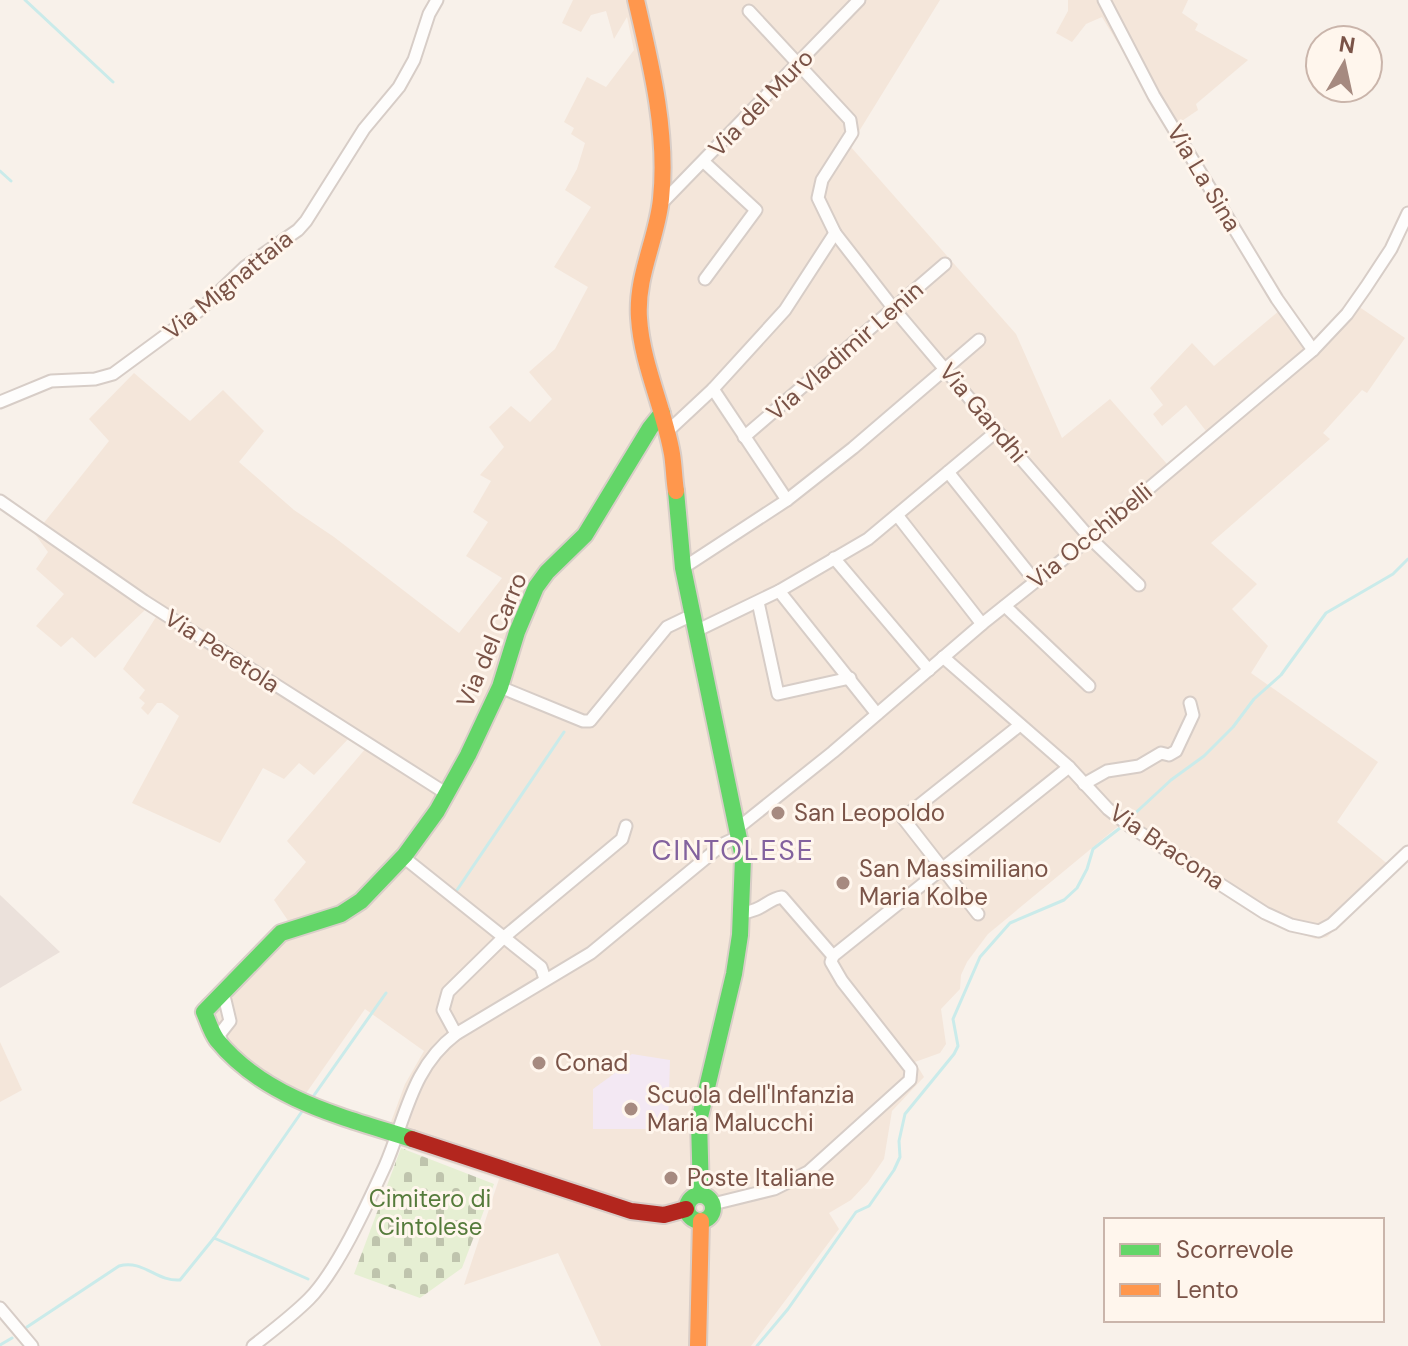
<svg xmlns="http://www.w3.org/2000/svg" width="1408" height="1346" font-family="'DM Sans',sans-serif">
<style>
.residential{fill:#f4e6da}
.industrial{fill:#ebe1db}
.education{fill:#f3e8f3}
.cemetery{fill:url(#cemetery-stones)}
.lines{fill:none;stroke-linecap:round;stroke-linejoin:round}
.stream{stroke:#caebea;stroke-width:3}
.street-casing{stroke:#d7cdc7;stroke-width:15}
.fast-casing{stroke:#d9cec8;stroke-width:20}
.slow-casing{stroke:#d9cec8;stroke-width:20}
.jam-casing{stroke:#d9cec8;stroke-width:20}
.street{stroke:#fefdfc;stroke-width:11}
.fast{stroke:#63d668;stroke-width:16}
.slow{stroke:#ff974d;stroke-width:16}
.jam{stroke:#b3261e;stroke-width:16}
.poi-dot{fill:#a68a80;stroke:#fff6ed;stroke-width:3}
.labels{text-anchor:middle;stroke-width:6;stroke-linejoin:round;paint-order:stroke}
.street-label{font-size:24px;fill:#7a5347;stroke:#fff6ed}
.poi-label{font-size:24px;fill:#7a5347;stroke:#fff6ed;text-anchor:start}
.park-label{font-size:24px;fill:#557b3b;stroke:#fff6ed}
.quarter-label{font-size:28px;letter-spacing:2px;fill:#83629e;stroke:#fff6ed}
</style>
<defs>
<pattern id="cemetery-stones" width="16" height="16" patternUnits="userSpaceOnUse" patternTransform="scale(2)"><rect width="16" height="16" fill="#e6efd3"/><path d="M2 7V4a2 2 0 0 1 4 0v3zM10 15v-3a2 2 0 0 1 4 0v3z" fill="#bfc4ad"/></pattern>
</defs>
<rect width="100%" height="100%" fill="#f8f1ea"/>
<g class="residential">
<path d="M 573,0 L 940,0 L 850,146 L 1016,334 L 1062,438 L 1110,399 L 1167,464 L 1206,431 L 1186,405 L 1162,426 L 1153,414 L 1163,405 L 1150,388 L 1192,343 L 1214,366 L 1286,305 L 1308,340 L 1316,341 L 1352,302 L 1405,338 L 1367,393 L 1362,390 L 1323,433 L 1330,439 L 1211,543 L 1257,584 L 1232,609 L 1268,646 L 1251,673 L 1378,762 L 1337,822 L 1396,871 L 1327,937 L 1316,939 L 1294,932 L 1253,914 L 1121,824 L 988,934 L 967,962 L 961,975 L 960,989 L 941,1009 L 946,1044 L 940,1053 L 915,1062 L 924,1077 L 892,1111 L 884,1159 L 868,1182 L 851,1200 L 829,1213 L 839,1229 L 751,1346 L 601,1346 L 558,1253 L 464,1285 L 499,1179 L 384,1141 L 405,1084 L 424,1051 L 365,1009 L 295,1109 L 209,1043 L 196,1011 L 202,999 L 212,994 L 291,925 L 274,900 L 306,862 L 287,841 L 366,748 L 350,737 L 314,775 L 299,763 L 284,779 L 263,768 L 220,843 L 132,803 L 179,716 L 162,703 L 157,703 L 148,715 L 141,708 L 145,703 L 139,698 L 145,690 L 123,669 L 156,617 L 146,609 L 95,658 L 72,637 L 61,647 L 36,626 L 64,594 L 36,569 L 48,552 L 35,534 L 109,441 L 89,419 L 134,373 L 190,421 L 223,390 L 264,431 L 239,462 L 294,510 L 334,537 L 459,633 L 502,578 L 466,556 L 488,522 L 473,512 L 491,481 L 480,475 L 504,447 L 489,427 L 511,406 L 530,422 L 552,399 L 529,372 L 555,349 L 588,287 L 554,267 L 591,207 L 565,190 L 577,169 L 585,143 L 571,134 L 574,128 L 564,122 L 587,77 L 606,87 L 634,50 L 627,17 L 614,39 L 606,11 L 591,15 L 581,32 L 562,23 Z"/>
<path d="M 1068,0 L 1188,0 L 1182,13 L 1198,24 L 1195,30 L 1248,60 L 1196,104 L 1198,110 L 1170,129 L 1102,17 L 1086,24 L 1072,42 L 1056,33 L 1068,11 Z"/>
<path d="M 0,1042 L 22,1090 L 0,1102 Z"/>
</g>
<path class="industrial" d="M 0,895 L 60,952 L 0,988 Z"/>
<path class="education" d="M 632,1054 L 670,1060 L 668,1129 L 593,1129 L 593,1089 L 615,1073 L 618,1064 Z"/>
<path class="cemetery" d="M 401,1148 L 494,1184 L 462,1268 L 420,1298 L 354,1274 Z"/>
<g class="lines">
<g class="stream">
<path d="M 25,0 L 113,82"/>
<path d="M 0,171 L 11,181"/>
<path d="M 1130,818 L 1171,780 L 1204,756 L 1233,727 L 1254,699 L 1281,675 L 1326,613 L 1393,574 L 1408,559"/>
<path d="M 455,893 L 564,732"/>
<path d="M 310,1101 L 386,993"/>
<path d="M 214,1238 L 303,1110"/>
<path d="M 27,1327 L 119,1266 C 143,1259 157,1282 180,1280 L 214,1238 L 308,1279"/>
<path d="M 0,1345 L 12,1338"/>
<path d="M 757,1346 L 788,1309 L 856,1212 L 869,1206 L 894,1170 L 900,1157 L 899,1141 L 905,1114 L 954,1054 L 958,1046 L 953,1019 L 980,957 L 1010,923 L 1064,900 L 1077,888 L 1087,869 L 1093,849 L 1120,828"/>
</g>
<defs>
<g id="street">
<path d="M 1104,0 L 1154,96 L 1277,299 L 1313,350"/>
<path d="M 749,11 L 850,120 L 852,133 L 822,180 L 818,198 L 835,233 L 894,309 L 997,431 L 1090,538 L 1139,585"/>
<path d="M 704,162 L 756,210 L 705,279"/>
<path d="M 661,204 L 859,0"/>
<path d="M 713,389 L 787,500"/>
<path d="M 0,402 L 51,381 L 95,379 L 113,374 L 200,310 L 245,267 L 298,230 L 306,221 L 364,129 L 399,87 L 414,60 L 429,14 L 437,0"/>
<path d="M 668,431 L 713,389 L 785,310 L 835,233"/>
<path d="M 744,437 L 945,264"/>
<path d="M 948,472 L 1035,581"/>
<path d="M 0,501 L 144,601 L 447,794"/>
<path d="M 897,515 L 982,624"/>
<path d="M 834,558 L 929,670"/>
<path d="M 683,568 L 787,500 L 853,448 L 979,340"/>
<path d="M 779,591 L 877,714"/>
<path d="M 758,602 L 778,694 L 850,678"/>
<path d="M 1005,606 L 1089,686"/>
<path d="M 696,631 L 779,591 L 868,539 L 997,431"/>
<path d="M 943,657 L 1069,767 L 1108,809 L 1131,827 L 1265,913 L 1291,925 L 1319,931 L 1332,924 L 1408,852"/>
<path d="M 500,687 L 583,721 L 590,721 L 667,627 L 692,615"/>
<path d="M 1084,784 L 1107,771 L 1139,766 L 1161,753 L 1169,755 L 1176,751 L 1193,715 L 1190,703"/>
<path d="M 738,828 L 833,752 L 982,624 L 1090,538 L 1313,350 L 1347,314 L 1366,287 L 1391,249 L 1408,213"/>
<path d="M 405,855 L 407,860 L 541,967 L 545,979"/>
<path d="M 741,913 C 763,911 767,899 782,897 L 833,956"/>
<path d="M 978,914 L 903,818 L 1020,725"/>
<path d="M 217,996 L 225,1000 L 230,1021 L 219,1035 L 222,1042"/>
<path d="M 456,1034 L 443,1010 L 448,992 L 503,938 L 622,839 L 626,826"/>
<path d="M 713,1204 L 774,1189 L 808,1172 L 910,1080 L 911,1069 L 842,981 L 831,962 L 833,956 L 1069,767"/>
<path d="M 0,1308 L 32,1346"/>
<path d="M 253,1346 C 272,1331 292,1316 309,1299 C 337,1271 368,1203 385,1166 C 406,1118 411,1068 456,1034 L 591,953 L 723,844 L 740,836"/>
</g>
<g id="fast">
<path d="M 676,491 L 683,568 L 743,858 L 740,935 L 734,974 L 699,1121 L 701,1194"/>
<path d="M 412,1139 C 343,1117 265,1099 217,1040 C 211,1032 208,1021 204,1012 L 281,933 L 341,914 L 361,901 L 405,855 L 437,811 L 468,755 L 500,687 L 517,632 L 536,587 L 547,572 L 585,535 L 650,428 L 662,413"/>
<circle cx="700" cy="1208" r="13"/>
</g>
<g id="slow">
<path d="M 636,0 C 651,64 668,133 661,199 C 657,239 636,276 639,318 C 642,365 664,408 672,454 C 674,466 674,479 676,491"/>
<path d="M 698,1346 L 701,1221"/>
</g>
<path id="jam" d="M 412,1139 L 631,1211 L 664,1215 L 686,1209"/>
</defs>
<use href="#street" class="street-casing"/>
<use href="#fast" class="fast-casing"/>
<use href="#slow" class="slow-casing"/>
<use href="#jam" class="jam-casing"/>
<use href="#street" class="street"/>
<use href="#fast" class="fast"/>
<use href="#slow" class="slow"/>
<use href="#jam" class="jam"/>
</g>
<g class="poi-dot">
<circle cx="778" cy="813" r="8"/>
<circle cx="843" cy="883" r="8"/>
<circle cx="539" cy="1063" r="8"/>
<circle cx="631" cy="1109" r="8"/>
<circle cx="671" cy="1178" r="8"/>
</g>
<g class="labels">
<g class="street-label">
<text transform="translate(761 103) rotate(-46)" y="8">Via del Muro</text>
<text transform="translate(1204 178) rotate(59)" y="8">Via La Sina</text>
<text transform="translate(228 285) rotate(-39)" y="8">Via Mignattaia</text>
<text transform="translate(845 351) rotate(-41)" y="8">Via Vladimir Lenin</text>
<text transform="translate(983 413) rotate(50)" y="8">Via Gandhi</text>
<text transform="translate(1090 536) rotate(-39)" y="8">Via Occhibelli</text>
<text transform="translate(492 640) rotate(-67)" y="8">Via del Carro</text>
<text transform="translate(222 651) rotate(33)" y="8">Via Peretola</text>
<text transform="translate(1167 847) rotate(34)" y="8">Via Bracona</text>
</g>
<g class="poi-label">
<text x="794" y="821">San Leopoldo</text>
<text x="859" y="877">San Massimiliano<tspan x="859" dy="28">Maria Kolbe</tspan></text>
<text x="555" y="1071">Conad</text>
<text x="647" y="1103">Scuola dell'Infanzia<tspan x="647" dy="28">Maria Malucchi</tspan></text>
<text x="687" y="1186">Poste Italiane</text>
</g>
<g class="park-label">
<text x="430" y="1207">Cimitero di<tspan x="430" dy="28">Cintolese</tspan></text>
</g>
<g class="quarter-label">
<text x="733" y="860">CINTOLESE</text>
</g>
</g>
<rect x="1104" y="1218" width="280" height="104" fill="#fff6ed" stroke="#cab5ab" stroke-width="2"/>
<rect x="1120" y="1244" width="40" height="12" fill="#63d668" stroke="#cab5ab" stroke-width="2"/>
<text x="1176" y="1258" font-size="24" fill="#7a5347">Scorrevole</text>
<rect x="1120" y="1284" width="40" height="12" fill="#ff974d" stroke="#cab5ab" stroke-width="2"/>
<text x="1176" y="1298" font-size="24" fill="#7a5347">Lento</text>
<g transform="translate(1344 64) rotate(9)"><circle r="38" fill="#fff6ed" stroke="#cab5ab" stroke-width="2"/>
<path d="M0-6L14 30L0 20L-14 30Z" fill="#a68a80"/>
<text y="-12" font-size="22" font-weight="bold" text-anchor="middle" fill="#7a5347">N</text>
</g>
</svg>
